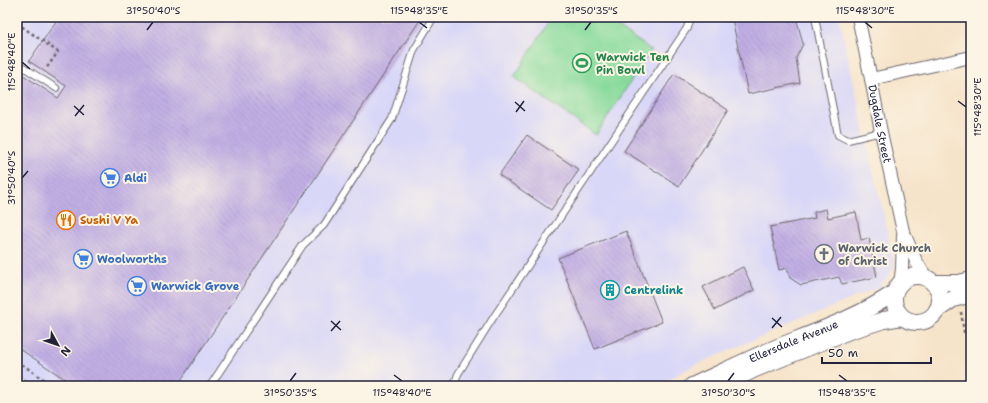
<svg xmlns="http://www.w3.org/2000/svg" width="988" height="403" font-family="'Shantell Sans',sans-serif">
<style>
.built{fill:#d9d7f8}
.garden{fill:#87da9c;stroke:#547e6c}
.building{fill:url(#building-back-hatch)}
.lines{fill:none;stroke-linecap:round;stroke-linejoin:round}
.service-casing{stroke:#6c666d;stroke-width:8}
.minor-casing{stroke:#6c666d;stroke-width:14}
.tertiary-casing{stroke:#6c666d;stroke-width:18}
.path{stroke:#6c666d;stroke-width:2.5;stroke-dasharray:3 3;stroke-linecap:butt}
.service{stroke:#fff;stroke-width:6}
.minor{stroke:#fff;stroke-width:12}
.tertiary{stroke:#fff;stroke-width:16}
.ticks{fill:none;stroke:#22223b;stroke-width:1.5}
.labels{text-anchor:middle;stroke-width:4;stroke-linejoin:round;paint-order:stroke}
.leisure-label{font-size:11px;font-weight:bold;fill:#27864d;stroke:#fcf5e5;text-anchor:start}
.street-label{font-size:11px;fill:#22223b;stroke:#fcf5e5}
.shop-label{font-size:11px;font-weight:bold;fill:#366cbe;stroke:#fcf5e5;text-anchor:start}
.food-label{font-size:11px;font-weight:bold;fill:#c56008;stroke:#fcf5e5;text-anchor:start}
.worship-label{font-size:11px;font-weight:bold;fill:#5b616d;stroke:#fcf5e5;text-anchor:start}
.culture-label{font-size:11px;font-weight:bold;fill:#0d838f;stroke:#fcf5e5;text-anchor:start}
.neatline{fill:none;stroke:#22223b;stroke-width:1.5}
.ticks-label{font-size:10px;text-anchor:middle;fill:#22223b}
</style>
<defs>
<pattern id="building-back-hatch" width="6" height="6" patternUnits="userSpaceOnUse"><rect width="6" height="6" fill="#c1afe4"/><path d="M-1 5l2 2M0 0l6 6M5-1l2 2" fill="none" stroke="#a696c4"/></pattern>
</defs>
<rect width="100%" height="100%" fill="#fcf5e5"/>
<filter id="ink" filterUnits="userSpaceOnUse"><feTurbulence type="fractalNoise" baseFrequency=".025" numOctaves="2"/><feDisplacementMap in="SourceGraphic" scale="8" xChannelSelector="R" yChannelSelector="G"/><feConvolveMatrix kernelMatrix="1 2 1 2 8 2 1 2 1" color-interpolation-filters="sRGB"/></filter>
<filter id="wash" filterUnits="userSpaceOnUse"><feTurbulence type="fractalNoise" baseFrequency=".012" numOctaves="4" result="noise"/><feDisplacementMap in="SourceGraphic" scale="16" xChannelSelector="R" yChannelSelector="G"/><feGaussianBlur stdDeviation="0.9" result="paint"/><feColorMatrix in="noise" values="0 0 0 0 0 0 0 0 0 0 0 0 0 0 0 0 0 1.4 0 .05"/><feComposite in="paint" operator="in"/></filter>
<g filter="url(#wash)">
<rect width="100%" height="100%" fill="#f6e4ca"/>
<path class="built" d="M 17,17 L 839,17 L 895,267 L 879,287 L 695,365 L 657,386 L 17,386 Z"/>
<path class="garden" d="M 552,17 L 604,17 L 651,50 L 596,135 L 514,77 Z"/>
<g id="blocks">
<g class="building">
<path d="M 59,17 L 422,17 L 177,386 L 75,386 L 17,347 L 17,71 L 58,98 L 66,86 L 29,61 Z"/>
<path d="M 739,17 L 796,17 L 803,44 L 796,58 L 800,83 L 748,94 L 732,19 Z"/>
<path d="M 674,74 L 728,110 L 679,186 L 624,151 Z"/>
<path d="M 527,135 L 579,170 L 551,210 L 499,175 Z"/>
<path d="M 826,209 L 828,218 L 856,212 L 861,240 L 869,238 L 877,277 L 842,284 L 839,277 L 801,285 L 790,278 L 787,268 L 779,270 L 770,227 L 815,218 L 814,212 Z"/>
<path d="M 626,231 L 662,322 L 595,349 L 558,258 Z"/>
<path d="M 743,267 L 754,290 L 715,310 L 703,287 Z"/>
</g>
</g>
</g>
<g filter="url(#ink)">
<use href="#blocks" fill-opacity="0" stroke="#6c666d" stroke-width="1"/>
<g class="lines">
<defs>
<g id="service">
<path d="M 815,17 L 838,135 L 848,140 L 881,132"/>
<path d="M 17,63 L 56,88"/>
<path d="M 17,379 L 28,386"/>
<path d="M 210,386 L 303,245 L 324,225 L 392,119 L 414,50 L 434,17"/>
<path d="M 454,386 L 458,374 L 493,318 L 687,28 L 690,17"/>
</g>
<g id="minor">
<path id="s1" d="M 858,17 L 871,79 L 881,132 L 903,231 L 916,261 L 927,279"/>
<path d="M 871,79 L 971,57"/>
<path d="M 900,284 L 902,269 L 903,236"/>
</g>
<g id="tertiary">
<circle cx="917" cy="299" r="23"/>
<path d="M 933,283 L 959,283 L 971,280"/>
<path d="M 937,310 L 953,299 L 971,294"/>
<path id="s2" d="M 692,386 C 721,373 749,359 778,347 C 818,331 859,317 894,293"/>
<path d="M 720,386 L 755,369 L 849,331 L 884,320 L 902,317"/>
</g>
</defs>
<use href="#service" class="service-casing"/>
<use href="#minor" class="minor-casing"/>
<use href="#tertiary" class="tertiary-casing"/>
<g class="path">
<path d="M 17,23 L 58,52 L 46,69"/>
<path d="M 961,312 L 964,332 L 971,341"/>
<path d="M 17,361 L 53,386"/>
</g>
<use href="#service" class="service"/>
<use href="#minor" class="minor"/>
<use href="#tertiary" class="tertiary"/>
</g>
</g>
<path class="ticks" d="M 419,22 L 427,28M 865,22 L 872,28M 147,30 L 153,22M 585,30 L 591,22M 22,62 L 30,69M 958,101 L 966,107M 515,102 L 525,111M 74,106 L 84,115M 516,112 L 524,101M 75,116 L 84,105M 22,178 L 28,171M 772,318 L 782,327M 331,321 L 341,330M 772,328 L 781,317M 331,331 L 340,321M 394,375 L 402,381M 839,375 L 847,381M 290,381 L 296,373M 728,381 L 734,373"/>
<defs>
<symbol id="stadium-ring" viewBox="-11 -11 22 22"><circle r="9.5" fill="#fcf5e5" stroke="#2e9e5b" stroke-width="1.5"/><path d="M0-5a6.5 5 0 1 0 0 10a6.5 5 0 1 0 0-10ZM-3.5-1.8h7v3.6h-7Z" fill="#2e9e5b"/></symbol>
<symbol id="supermarket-ring" viewBox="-11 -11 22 22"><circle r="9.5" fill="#fcf5e5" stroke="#3f7fe0" stroke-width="1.5"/><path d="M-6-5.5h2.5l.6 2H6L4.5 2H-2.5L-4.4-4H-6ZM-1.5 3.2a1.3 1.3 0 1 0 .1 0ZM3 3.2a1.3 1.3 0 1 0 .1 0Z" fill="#3f7fe0"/></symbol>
<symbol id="restaurant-ring" viewBox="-11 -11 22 22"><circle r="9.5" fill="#fcf5e5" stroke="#e8710a" stroke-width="1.5"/><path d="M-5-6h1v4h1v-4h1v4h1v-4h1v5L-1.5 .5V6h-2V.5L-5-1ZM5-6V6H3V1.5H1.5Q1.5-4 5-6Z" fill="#e8710a"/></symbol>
<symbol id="church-ring" viewBox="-11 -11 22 22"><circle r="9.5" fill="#fcf5e5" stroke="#6b7280" stroke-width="1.5"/><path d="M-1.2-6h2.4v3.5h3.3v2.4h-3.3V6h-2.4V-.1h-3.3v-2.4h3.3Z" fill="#6b7280"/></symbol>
<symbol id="building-ring" viewBox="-11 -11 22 22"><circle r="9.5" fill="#fcf5e5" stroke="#0f9aa8" stroke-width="1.5"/><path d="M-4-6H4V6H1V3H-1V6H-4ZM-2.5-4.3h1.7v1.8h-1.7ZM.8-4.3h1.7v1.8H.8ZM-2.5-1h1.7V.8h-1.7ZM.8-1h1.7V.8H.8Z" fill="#0f9aa8"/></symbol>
</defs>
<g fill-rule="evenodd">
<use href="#stadium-ring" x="571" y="52" width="22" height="22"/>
<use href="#supermarket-ring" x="99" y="167" width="22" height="22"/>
<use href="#restaurant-ring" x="55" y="209" width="22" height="22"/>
<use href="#church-ring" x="813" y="243" width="22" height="22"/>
<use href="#supermarket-ring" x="72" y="248" width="22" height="22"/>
<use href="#supermarket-ring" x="126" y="275" width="22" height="22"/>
<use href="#building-ring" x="599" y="279" width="22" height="22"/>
</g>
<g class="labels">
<g class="leisure-label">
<text x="596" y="61">Warwick Ten<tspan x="596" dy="13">Pin Bowl</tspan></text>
</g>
<g class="street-label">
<text dy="4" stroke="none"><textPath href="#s1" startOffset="109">Dugdale Street</textPath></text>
<text dy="4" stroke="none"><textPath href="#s2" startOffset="111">Ellersdale Avenue</textPath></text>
</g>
<g class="shop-label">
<text x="124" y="182">Aldi</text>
<text x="97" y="263">Woolworths</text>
<text x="151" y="290">Warwick Grove</text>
</g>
<g class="food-label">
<text x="80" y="224">Sushi V Ya</text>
</g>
<g class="worship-label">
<text x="838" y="252">Warwick Church<tspan x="838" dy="13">of Christ</tspan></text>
</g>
<g class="culture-label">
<text x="624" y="294">Centrelink</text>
</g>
</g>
<rect width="988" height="403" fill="none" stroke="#fcf5e5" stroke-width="44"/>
<g transform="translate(58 345) rotate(130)" stroke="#fcf5e5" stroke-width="3" paint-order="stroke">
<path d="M0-3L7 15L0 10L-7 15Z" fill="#22223b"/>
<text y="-6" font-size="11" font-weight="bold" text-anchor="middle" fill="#22223b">N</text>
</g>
<path d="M822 357v6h109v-6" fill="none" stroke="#22223b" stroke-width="2"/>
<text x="828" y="357" font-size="12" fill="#22223b" stroke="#fcf5e5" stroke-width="3" paint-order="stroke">50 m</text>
<rect x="22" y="22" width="944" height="359" class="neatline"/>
<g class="ticks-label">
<text x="153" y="14">31°50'40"S</text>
<text x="419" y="14">115°48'35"E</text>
<text x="591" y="14">31°50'35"S</text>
<text x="865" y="14">115°48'30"E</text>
<text transform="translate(11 62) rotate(-90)" y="4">115°48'40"E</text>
<text transform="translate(977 107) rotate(-90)" y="4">115°48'30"E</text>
<text transform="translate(11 178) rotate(-90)" y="4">31°50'40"S</text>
<text x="290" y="396">31°50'35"S</text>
<text x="402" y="396">115°48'40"E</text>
<text x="728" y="396">31°50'30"S</text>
<text x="847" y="396">115°48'35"E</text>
</g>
</svg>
